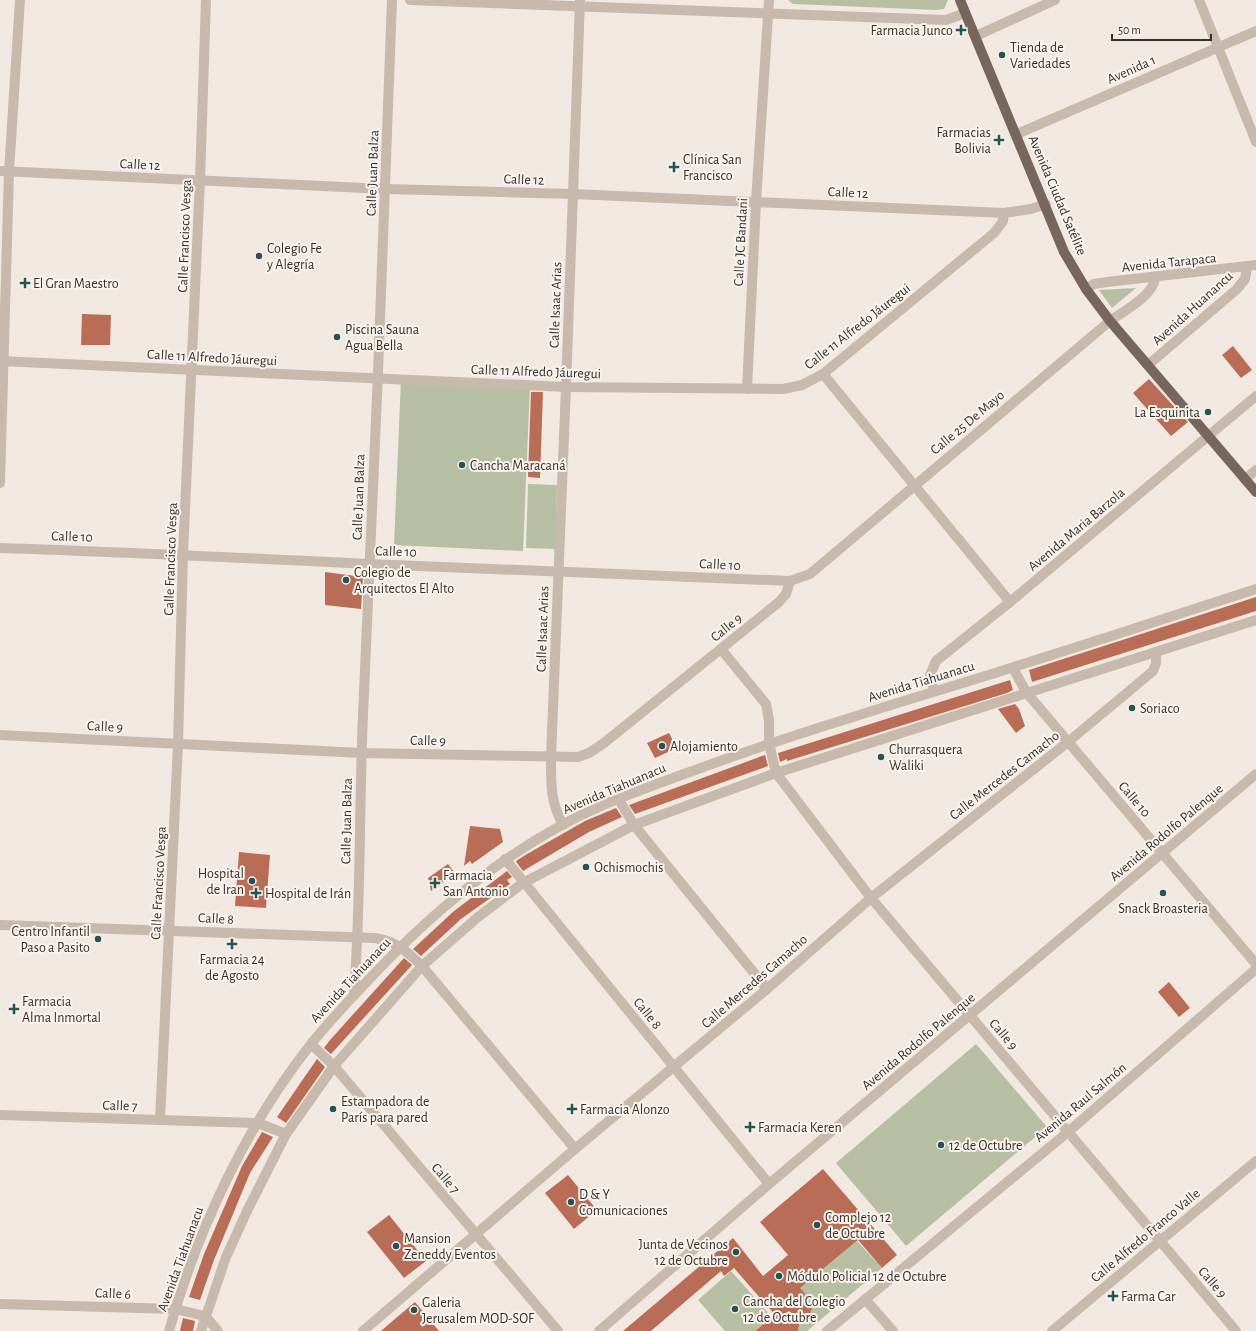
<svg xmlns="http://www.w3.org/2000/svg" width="1256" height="1331" font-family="'Alegreya Sans',sans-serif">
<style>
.green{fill:#b6bfa2}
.building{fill:#ba6d56}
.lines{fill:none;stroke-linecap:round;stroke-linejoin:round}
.minor{stroke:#c8b9ad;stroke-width:10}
.primary{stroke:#78665e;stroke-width:10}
.poi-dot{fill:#255355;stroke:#f9f3ed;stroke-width:1.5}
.labels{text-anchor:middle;stroke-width:4;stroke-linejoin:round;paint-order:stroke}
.poi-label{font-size:14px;fill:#382f2b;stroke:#f9f3ed;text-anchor:start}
.street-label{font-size:14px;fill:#382f2b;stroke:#f9f3ed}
</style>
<rect width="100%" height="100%" fill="#f1e9e1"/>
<g class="green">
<path d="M 788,0 L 948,0 L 944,9 L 936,10 L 793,4 Z"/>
<path d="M 1136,288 L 1112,308 L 1099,290 Z"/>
<path d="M 401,379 L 530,385 L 523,551 L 394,545 Z"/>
<path d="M 528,484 L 557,485 L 555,549 L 526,548 Z"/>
<path d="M 976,1044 L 1047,1127 L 906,1246 L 836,1163 Z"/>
<path d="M 857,1241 L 882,1268 L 807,1331 L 797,1331 L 798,1330 L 800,1320 L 809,1318 L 812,1308 L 804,1300 L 805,1293 L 800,1288 Z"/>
<path d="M 731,1271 L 772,1317 L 755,1331 L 725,1331 L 698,1300 Z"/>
</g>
<g class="building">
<path d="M 82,314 L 111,315 L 110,345 L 81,345 Z"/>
<path d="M 1233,346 L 1252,370 L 1241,378 L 1222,355 Z"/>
<path d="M 1149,379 L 1188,422 L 1171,436 L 1133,393 Z"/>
<path d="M 531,392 L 543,392 L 540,478 L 528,477 Z"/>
<path d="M 325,572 L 363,577 L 361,609 L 325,605 Z"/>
<path d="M 1256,597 L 1256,611 L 1032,682 L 1029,670 Z"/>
<path d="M 1010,680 L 1013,690 L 1007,693 L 787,761 L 787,759 L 780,762 L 778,753 Z"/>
<path d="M 1015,704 L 1019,709 L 1025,726 L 1016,733 L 998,709 Z"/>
<path d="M 669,733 L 677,748 L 655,758 L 647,743 Z"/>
<path d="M 765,755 L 768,766 L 635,814 L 629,805 Z"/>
<path d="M 616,808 L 622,817 L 589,832 L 523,871 L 517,863 L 516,861 L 527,854 L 585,821 Z"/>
<path d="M 470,826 L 500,829 L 503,842 L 472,864 L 470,861 L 464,866 Z"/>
<path d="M 239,852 L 270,855 L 266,908 L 235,906 Z"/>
<path d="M 448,864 L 455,873 L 431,891 L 428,878 Z"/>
<path d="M 507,871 L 512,877 L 507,880 L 510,884 L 461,919 L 421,956 L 413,949 L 454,911 Z"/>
<path d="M 404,958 L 412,965 L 331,1054 L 324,1048 L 330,1040 Z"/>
<path d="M 1169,982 L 1190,1008 L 1179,1017 L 1158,992 Z"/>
<path d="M 317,1059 L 325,1067 L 286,1123 L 277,1117 Z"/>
<path d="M 262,1132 L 273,1137 L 250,1173 L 214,1260 L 200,1300 L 189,1297 L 204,1254 L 242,1166 Z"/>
<path d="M 823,1169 L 897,1255 L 882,1268 L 858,1240 L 800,1288 L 805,1293 L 804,1300 L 812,1308 L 809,1318 L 800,1320 L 798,1331 L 755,1331 L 775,1315 L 734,1268 L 724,1276 L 721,1271 L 651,1331 L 623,1331 L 733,1238 L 763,1276 L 788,1255 L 760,1222 Z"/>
<path d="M 568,1175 L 597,1210 L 574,1229 L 545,1193 Z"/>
<path d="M 389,1215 L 426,1261 L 404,1278 L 367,1232 Z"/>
<path d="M 415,1302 L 439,1331 L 381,1331 L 396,1318 Z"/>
<path d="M 183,1318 L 195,1321 L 193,1331 L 180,1331 Z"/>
</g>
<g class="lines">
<g class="minor">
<path d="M 410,0 L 946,20 L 965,13"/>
<path d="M 1199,0 L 1256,142"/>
<path d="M 976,36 L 1055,0"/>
<path d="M 1017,134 L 1256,31"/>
<path d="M 0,171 L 386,189 L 573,194 L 1004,213 L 1031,209 L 1046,204"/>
<path d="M 1086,289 L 1094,284 L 1107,282 L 1256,265"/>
<path d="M 0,361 L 566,387 L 783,389 L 802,385 L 823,374 L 994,233 L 1003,221 L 1004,213"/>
<path d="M 1148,365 L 1236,290 L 1245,279 L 1247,267"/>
<path d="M 823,374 L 1010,602"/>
<path d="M 747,389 L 756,202 L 769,0"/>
<path d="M 1245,479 L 1256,470"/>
<path d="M 0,483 L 9,172 L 20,0"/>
<path d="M 0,548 C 123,552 246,558 369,564 C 510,570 650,575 790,581 L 810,574 L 1110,321 C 1124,311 1154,295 1155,278"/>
<path d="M 721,649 L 766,704 L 769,720 L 769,743 L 776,773 L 871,898 L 1236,1331"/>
<path d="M 1013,668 L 1026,692 L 1256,964"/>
<path d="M 934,691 L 930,675 L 936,661 L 1010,602 L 1256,396"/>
<path d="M 0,735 L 362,753 L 578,757 L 589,753 L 604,743 L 779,602 L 786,594 L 790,581"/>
<path d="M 618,798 L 634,825 L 767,989"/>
<path d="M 563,825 C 550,801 551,783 551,757 L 566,387 L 580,0"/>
<path d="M 505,859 L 769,1184"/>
<path d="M 0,925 L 375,938 C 398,942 406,951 422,966 L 575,1149"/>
<path d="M 354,995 C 361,902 359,808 363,715 C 374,477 384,238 392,0"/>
<path d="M 311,1044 L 334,1066 L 558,1331"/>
<path d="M 0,1115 L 258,1123 L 286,1134"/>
<path d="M 160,1120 L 178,744 L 183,554 L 200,180 L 206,0"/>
<path d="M 865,1299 L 893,1331"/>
<path d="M 0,1304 L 175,1309 L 205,1316 L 218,1331"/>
<path d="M 169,1331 C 197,1231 246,1126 311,1044 C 331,1019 354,995 376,972 C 431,914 492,863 562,825 C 601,804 643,789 684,774 C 739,754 794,735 850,718 C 905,700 961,684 1017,666 C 1097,641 1176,615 1256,589"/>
<path d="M 201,1331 L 226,1257 L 247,1211 L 286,1134 L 334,1066 L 422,966 L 478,917 L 523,883 L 634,825 L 776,773 L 1256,620"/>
<path d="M 363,1331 L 575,1149 L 767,989 L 871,898 L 1068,742 L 1153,671 L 1156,663 L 1156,652"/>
<path d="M 599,1331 L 769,1184 L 1256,774"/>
<path d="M 827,1331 L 1068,1132 L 1256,969"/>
<path d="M 1052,1331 L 1256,1161"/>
</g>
<path class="primary" d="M 960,0 L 1064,252 L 1086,289 L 1110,321 L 1256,492"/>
</g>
<g class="poi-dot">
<path d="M959 24h4v4h4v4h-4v4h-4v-4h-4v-4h4z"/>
<circle cx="1002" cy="55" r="4"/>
<path d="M997 134h4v4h4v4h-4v4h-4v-4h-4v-4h4z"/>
<path d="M672 161h4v4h4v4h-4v4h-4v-4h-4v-4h4z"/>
<circle cx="259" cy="256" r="4"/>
<path d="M23 277h4v4h4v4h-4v4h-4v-4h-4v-4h4z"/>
<circle cx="337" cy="337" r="4"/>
<circle cx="1208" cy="412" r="4"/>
<circle cx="462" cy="465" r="4"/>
<circle cx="346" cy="580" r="4"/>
<circle cx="1132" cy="708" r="4"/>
<circle cx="662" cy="746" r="4"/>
<circle cx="881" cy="757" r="4"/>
<circle cx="586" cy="867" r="4"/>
<circle cx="252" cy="881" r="4"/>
<path d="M433 877h4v4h4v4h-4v4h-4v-4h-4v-4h4z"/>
<path d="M254 887h4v4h4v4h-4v4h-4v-4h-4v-4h4z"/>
<circle cx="1163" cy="893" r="4"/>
<circle cx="98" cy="939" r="4"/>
<path d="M230 938h4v4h4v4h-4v4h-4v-4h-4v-4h4z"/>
<path d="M12 1003h4v4h4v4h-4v4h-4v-4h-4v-4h4z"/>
<circle cx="333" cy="1109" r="4"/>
<path d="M570 1103h4v4h4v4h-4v4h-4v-4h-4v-4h4z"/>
<path d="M748 1121h4v4h4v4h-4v4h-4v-4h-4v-4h4z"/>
<circle cx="941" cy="1145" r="4"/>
<circle cx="571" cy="1202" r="4"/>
<circle cx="817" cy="1225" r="4"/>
<circle cx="396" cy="1246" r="4"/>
<circle cx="736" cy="1252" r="4"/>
<circle cx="779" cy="1276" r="4"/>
<path d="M1111 1290h4v4h4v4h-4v4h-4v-4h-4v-4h4z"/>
<circle cx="735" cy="1309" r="4"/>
<circle cx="414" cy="1310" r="4"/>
</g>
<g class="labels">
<g class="poi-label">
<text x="953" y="35" text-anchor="end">Farmacia Junco</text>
<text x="1010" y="52">Tienda de<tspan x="1010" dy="16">Variedades</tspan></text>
<text x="991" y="137" text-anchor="end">Farmacias<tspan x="991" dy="16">Bolivia</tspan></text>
<text x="683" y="164">Clínica San<tspan x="683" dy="16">Francisco</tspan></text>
<text x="267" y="253">Colegio Fe<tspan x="267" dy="16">y Alegría</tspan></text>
<text x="33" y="288">El Gran Maestro</text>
<text x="345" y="334">Piscina Sauna<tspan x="345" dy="16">Agua Bella</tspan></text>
<text x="1200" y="417" text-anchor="end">La Esquinita</text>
<text x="470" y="470">Cancha Maracaná</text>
<text x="354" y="577">Colegio de<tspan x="354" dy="16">Arquitectos El Alto</tspan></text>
<text x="1140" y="713">Soriaco</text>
<text x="670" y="751">Alojamiento</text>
<text x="889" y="754">Churrasquera<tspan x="889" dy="16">Waliki</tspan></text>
<text x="594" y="872">Ochismochis</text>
<text x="244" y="878" text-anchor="end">Hospital<tspan x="244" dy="16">de Iran</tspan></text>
<text x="443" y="880">Farmacia<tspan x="443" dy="16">San Antonio</tspan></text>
<text x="265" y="898">Hospital de Irán</text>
<text x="1163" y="913" text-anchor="middle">Snack Broasteria</text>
<text x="90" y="936" text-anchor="end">Centro Infantil<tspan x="90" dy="16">Paso a Pasito</tspan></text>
<text x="232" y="964" text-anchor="middle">Farmacia 24<tspan x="232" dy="16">de Agosto</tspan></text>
<text x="22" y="1006">Farmacia<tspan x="22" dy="16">Alma Inmortal</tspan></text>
<text x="341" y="1106">Estampadora de<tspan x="341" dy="16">París para pared</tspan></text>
<text x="580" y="1114">Farmacia Alonzo</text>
<text x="758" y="1132">Farmacia Keren</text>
<text x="949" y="1150">12 de Octubre</text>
<text x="579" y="1199">D &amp; Y<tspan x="579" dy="16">Comunicaciones</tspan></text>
<text x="825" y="1222">Complejo 12<tspan x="825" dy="16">de Octubre</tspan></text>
<text x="404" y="1243">Mansion<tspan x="404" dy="16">Zeneddy Eventos</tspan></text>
<text x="728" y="1249" text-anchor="end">Junta de Vecinos<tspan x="728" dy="16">12 de Octubre</tspan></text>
<text x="787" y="1281">Módulo Policial 12 de Octubre</text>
<text x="1121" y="1301">Farma Car</text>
<text x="743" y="1306">Cancha del Colegio<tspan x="743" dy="16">12 de Octubre</tspan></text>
<text x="422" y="1307">Galeria<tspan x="422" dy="16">Jerusalem MOD-SOF</tspan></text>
</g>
<g class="street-label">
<text transform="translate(1131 69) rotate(-24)" y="5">Avenida 1</text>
<text transform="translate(140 164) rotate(3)" y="5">Calle 12</text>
<text transform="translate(372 173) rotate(-88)" y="5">Calle Juan Balza</text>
<text transform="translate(524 179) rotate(2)" y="5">Calle 12</text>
<text transform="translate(848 192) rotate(3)" y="5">Calle 12</text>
<text transform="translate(1058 195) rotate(67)" y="5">Avenida Ciudad Satélite</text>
<text transform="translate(184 236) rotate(-88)" y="5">Calle Francisco Vesga</text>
<text transform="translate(740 242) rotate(-87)" y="5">Calle JC Bandani</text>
<text transform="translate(1169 262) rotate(-6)" y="5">Avenida Tarapaca</text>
<text transform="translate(555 305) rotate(-88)" y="5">Calle Isaac Arias</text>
<text transform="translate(1192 308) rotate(-42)" y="5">Avenida Huanancu</text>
<text transform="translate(857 326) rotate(-38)" y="5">Calle 11 Alfredo Jáuregui</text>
<text transform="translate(212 357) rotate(3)" y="5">Calle 11 Alfredo Jáuregui</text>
<text transform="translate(536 371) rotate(2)" y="5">Calle 11 Alfredo Jáuregui</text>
<text transform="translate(967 422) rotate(-40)" y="5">Calle 25 De Mayo</text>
<text transform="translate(358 497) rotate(-88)" y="5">Calle Juan Balza</text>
<text transform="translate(1076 529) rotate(-40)" y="5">Avenida Maria Barzola</text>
<text transform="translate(72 536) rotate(2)" y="5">Calle 10</text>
<text transform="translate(396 551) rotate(2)" y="5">Calle 10</text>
<text transform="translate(170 559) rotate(-88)" y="5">Calle Francisco Vesga</text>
<text transform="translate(720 564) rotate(3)" y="5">Calle 10</text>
<text transform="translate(726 627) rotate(-39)" y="5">Calle 9</text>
<text transform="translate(542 629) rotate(-88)" y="5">Calle Isaac Arias</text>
<text transform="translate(921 681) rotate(-17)" y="5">Avenida Tiahuanacu</text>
<text transform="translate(105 726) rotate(3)" y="5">Calle 9</text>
<text transform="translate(428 740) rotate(1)" y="5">Calle 9</text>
<text transform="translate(1004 775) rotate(-38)" y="5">Calle Mercedes Camacho</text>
<text transform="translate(614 788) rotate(-23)" y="5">Avenida Tiahuanacu</text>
<text transform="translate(1135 799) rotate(50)" y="5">Calle 10</text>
<text transform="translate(346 821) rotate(-89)" y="5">Calle Juan Balza</text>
<text transform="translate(1166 832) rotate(-40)" y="5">Avenida Rodolfo Palenque</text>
<text transform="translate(158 883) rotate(-87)" y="5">Calle Francisco Vesga</text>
<text transform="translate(216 918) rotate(3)" y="5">Calle 8</text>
<text transform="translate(350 980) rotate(-47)" y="5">Avenida Tiahuanacu</text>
<text transform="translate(754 981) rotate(-41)" y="5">Calle Mercedes Camacho</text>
<text transform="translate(648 1013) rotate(51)" y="5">Calle 8</text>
<text transform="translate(1004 1034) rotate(50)" y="5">Calle 9</text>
<text transform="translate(918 1041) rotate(-40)" y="5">Avenida Rodolfo Palenque</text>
<text transform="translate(1080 1102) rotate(-40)" y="5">Avenida Raul Salmón</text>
<text transform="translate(120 1105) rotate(2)" y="5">Calle 7</text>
<text transform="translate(446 1178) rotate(50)" y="5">Calle 7</text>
<text transform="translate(1145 1235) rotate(-40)" y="5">Calle Alfredo Franco Valle</text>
<text transform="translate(180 1259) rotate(-70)" y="5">Avenida Tiahuanacu</text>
<text transform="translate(1213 1282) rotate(50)" y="5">Calle 9</text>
<text transform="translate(113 1293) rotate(2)" y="5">Calle 6</text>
</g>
</g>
<path d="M1112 34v6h99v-6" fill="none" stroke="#382f2b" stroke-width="2"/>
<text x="1118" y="34" font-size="12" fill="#382f2b" stroke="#f9f3ed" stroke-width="3" paint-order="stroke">50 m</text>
</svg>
